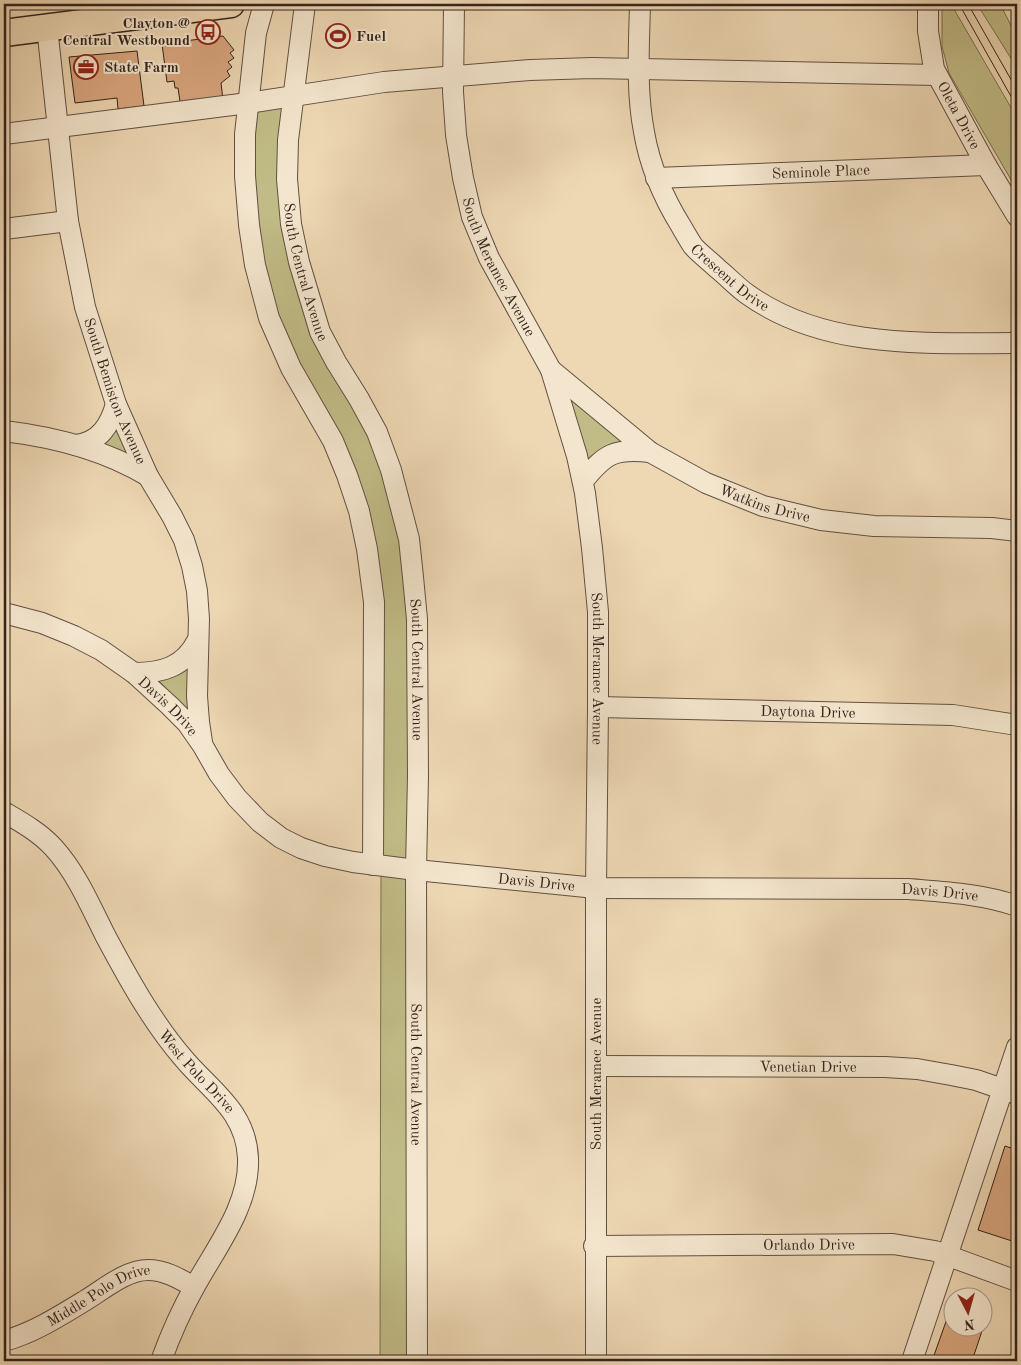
<svg xmlns="http://www.w3.org/2000/svg" width="1021" height="1365" font-family="'Old Standard TT',serif">
<style>
.green{fill:#c1bc87;stroke:#7a7052}
.building{fill:#d9a67f;stroke:#33231d}
.lines{fill:none;stroke-linecap:round;stroke-linejoin:round}
.minor-casing{stroke:#625043;stroke-width:22}
.major-casing{stroke:#33231d;stroke-width:29}
.minor{stroke:#f4e6ce;stroke-width:20}
.major{stroke:#eed8b4;stroke-width:26}
.tram{stroke:#33231d;stroke-width:1}
.labels{text-anchor:middle;stroke-width:4;stroke-linejoin:round;paint-order:stroke}
.poi-label{font-size:15px;font-weight:bold;fill:#33231d;stroke:#f4e6ce;text-anchor:start}
.street-label{font-size:15px;fill:#33231d;stroke:#f4e6ce}
</style>
<rect width="100%" height="100%" fill="#eed8b4"/>
<filter id="stains"><feTurbulence type="fractalNoise" baseFrequency=".004" numOctaves="4"/><feColorMatrix values="0 0 0 0 .2 0 0 0 0 .09 0 0 0 0 .02 0 0 0 .5 -.17"/></filter>
<radialGradient id="worn" r=".72"><stop offset=".6" stop-color="#630" stop-opacity="0"/><stop offset="1" stop-color="#630" stop-opacity=".3"/></radialGradient>
<g class="green">
<path d="M 942,4 L 951,4 L 1017,118 L 1017,190 L 949,73 L 942,46 Z"/>
<path d="M 977,4 L 1000,4 L 1017,37 L 1017,68 Z"/>
<path d="M 293,96 L 299,262 L 359,399 L 409,540 L 417,1361 L 380,1361 L 381,866 L 367,549 L 255,265 L 248,103 Z"/>
<path d="M 571,400 L 622,441 L 622,443 L 589,461 L 587,460 L 569,401 Z"/>
<path d="M 115,430 L 119,433 L 128,455 L 101,447 Z"/>
<path d="M 184,666 L 188,668 L 189,709 L 187,710 L 158,680 Z"/>
</g>
<g class="building">
<path d="M 223,36 L 234,50 L 230,53 L 234,58 L 228,62 L 232,67 L 227,71 L 230,76 L 221,83 L 223,100 L 181,108 L 178,88 L 175,88 L 174,81 L 167,82 L 162,44 Z"/>
<path d="M 137,51 L 144,106 L 118,109 L 117,98 L 75,103 L 69,57 Z"/>
<path d="M 1005,1146 L 1017,1150 L 1017,1219 L 1013,1218 L 1012,1222 L 1017,1224 L 1012,1241 L 978,1230 Z"/>
<path d="M 954,1299 L 954,1328 L 983,1328 L 972,1361 L 932,1361 Z"/>
<path d="M 984,1307 L 989,1309 L 984,1327 Z"/>
</g>
<g class="lines">
<defs>
<g id="minor">
<path d="M 264,4 L 256,33 L 245,134 L 245,176 L 249,225 L 255,265 L 269,318 L 291,368 L 333,441 L 347,475 L 359,511 L 367,549 L 374,602 L 373,865"/>
<path id="s1" d="M 305,4 L 288,140 L 287,179 L 291,224 L 299,262 L 320,332 L 336,362 L 359,399 L 377,432 L 391,470 L 409,539 L 413,577 L 417,619 L 418,776 L 416,870 L 417,1361"/>
<path id="s2" d="M 454,4 L 453,92 L 456,135 L 463,178 L 472,217 L 489,258 L 551,370 L 577,456 L 585,493 L 592,548 L 598,612 L 598,707 L 596,888 L 596,1361"/>
<path id="s3" d="M 640,4 C 639,46 636,90 644,132 C 650,167 663,197 681,226 C 685,233 689,240 693,246 C 700,254 710,261 718,269 C 728,277 737,287 747,294 C 825,350 926,343 1017,343"/>
<path id="s4" d="M 928,4 L 928,31 L 934,69 L 986,165 L 1017,216"/>
<path id="s5" d="M 47,27 L 68,221 L 85,307 L 116,404 L 148,476 L 172,516 L 184,540 L 192,566 L 197,591 L 199,619 L 197,696 L 199,722 L 202,742"/>
<path d="M 4,134 L 248,103 L 384,82 L 530,70 L 592,68 L 937,75"/>
<path id="s6" d="M 656,178 L 986,165"/>
<path d="M 4,229 L 68,221"/>
<path id="s7" d="M 551,370 L 650,452 L 706,483 L 763,506 L 821,520 L 874,526 L 992,528 L 1017,531"/>
<path d="M 4,431 C 54,437 105,450 148,476"/>
<path d="M 76,445 C 100,442 110,425 116,404"/>
<path d="M 583,481 C 605,454 614,448 650,452"/>
<path id="s8" d="M 4,613 L 42,623 L 74,636 L 101,650 L 134,673 L 170,706 L 187,723 L 203,746 L 219,774 L 237,798 L 260,822 L 281,838 L 301,848 L 325,856 L 353,862 L 416,870 L 596,888 L 909,889 C 945,892 983,894 1017,906"/>
<path d="M 134,673 C 162,673 184,667 197,641"/>
<path id="s9" d="M 598,707 L 953,715 L 1017,725"/>
<path id="s10" d="M 4,812 C 21,822 39,832 53,847 C 76,872 90,905 105,935 C 128,978 152,1022 184,1059 C 211,1091 246,1111 248,1158 C 250,1205 217,1246 195,1286 C 182,1309 170,1336 161,1361"/>
<path id="s11" d="M 596,1066 L 885,1067 L 917,1069 L 951,1075 L 976,1080 L 1017,1094"/>
<path id="s12" d="M 594,1246 L 893,1244 L 935,1251 L 1017,1281"/>
<path id="s13" d="M 4,1341 C 33,1333 60,1316 86,1300 C 104,1289 126,1270 148,1270 C 165,1270 180,1279 194,1287"/>
<path d="M 912,1361 L 1017,1047"/>
</g>
<path id="major" d="M 4,33 L 231,4"/>
</defs>
<use href="#minor" class="minor-casing"/>
<use href="#major" class="major-casing"/>
<use href="#minor" class="minor"/>
<use href="#major" class="major"/>
<g class="tram">
<path d="M 959,4 L 1017,107"/>
<path d="M 968,4 L 1017,90"/>
</g>
</g>
<defs>
<symbol id="bus-ring" viewBox="-11 -11 22 22"><circle r="9.5" fill="#f4e6ce" stroke="#8f2418" stroke-width="1.5"/><path d="M-5-6H5V4H4V6H2V4H-2V6H-4V4H-5ZM-3.5-4V0h7V-4ZM-3.5 1.2v1.5H-2V1.2ZM2 1.2v1.5H3.5V1.2Z" fill="#8f2418"/></symbol>
<symbol id="stadium-ring" viewBox="-11 -11 22 22"><circle r="9.5" fill="#f4e6ce" stroke="#8f2418" stroke-width="1.5"/><path d="M0-5a6.5 5 0 1 0 0 10a6.5 5 0 1 0 0-10ZM-3.5-1.8h7v3.6h-7Z" fill="#8f2418"/></symbol>
<symbol id="office-ring" viewBox="-11 -11 22 22"><circle r="9.5" fill="#f4e6ce" stroke="#8f2418" stroke-width="1.5"/><path d="M-6-3h4V-5.5h4V-3h4V5H-6ZM-1-4.5V-3h2v-1.5ZM-6 0V1H6V0Z" fill="#8f2418"/></symbol>
</defs>
<g fill-rule="evenodd">
<use href="#bus-ring" x="194" y="18" width="28" height="28"/>
<use href="#stadium-ring" x="324" y="22" width="28" height="28"/>
<use href="#office-ring" x="72" y="53" width="28" height="28"/>
</g>
<g class="labels">
<g class="poi-label">
<text x="190" y="28" text-anchor="end">Clayton @<tspan x="190" dy="17">Central Westbound</tspan></text>
<text x="356" y="41">Fuel</text>
<text x="104" y="72">State Farm</text>
</g>
<g class="street-label">
<text dy="5" stroke="none"><textPath href="#s4" startOffset="118">Oleta Drive</textPath></text>
<text dy="5" stroke="none"><textPath href="#s6" startOffset="165">Seminole Place</textPath></text>
<text dy="5" stroke="none"><textPath href="#s2" startOffset="271">South Meramec Avenue</textPath></text>
<text dy="5" stroke="none"><textPath href="#s1" startOffset="271">South Central Avenue</textPath></text>
<text dy="5" stroke="none"><textPath href="#s3" startOffset="302">Crescent Drive</textPath></text>
<text dy="5" stroke="none"><textPath href="#s5" startOffset="372">South Bemiston Avenue</textPath></text>
<text dy="5" stroke="none"><textPath href="#s7" startOffset="255">Watkins Drive</textPath></text>
<text dy="5" stroke="none"><textPath href="#s2" startOffset="691">South Meramec Avenue</textPath></text>
<text dy="5" stroke="none"><textPath href="#s1" startOffset="691">South Central Avenue</textPath></text>
<text dy="5" stroke="none"><textPath href="#s8" startOffset="192">Davis Drive</textPath></text>
<text dy="5" stroke="none"><textPath href="#s9" startOffset="210">Daytona Drive</textPath></text>
<text dy="5" stroke="none"><textPath href="#s8" startOffset="628">Davis Drive</textPath></text>
<text dy="5" stroke="none"><textPath href="#s8" startOffset="1032">Davis Drive</textPath></text>
<text dy="5" stroke="none"><textPath href="#s11" startOffset="212">Venetian Drive</textPath></text>
<text dy="5" stroke="none"><textPath href="#s10" startOffset="328">West Polo Drive</textPath></text>
<text transform="translate(596 1074) rotate(-90)" y="5">South Meramec Avenue</text>
<text dy="5" stroke="none"><textPath href="#s1" startOffset="1096">South Central Avenue</textPath></text>
<text dy="5" stroke="none"><textPath href="#s12" startOffset="215">Orlando Drive</textPath></text>
<text dy="5" stroke="none"><textPath href="#s13" startOffset="106">Middle Polo Drive</textPath></text>
</g>
</g>
<rect width="1021" height="1365" fill="none" stroke="#eed8b4" stroke-width="20"/>
<rect x="5" y="5" width="1011" height="1355" fill="none" stroke="#33231d" stroke-width="2.5"/>
<rect x="10" y="10" width="1001" height="1345" fill="none" stroke="#33231d"/>
<g transform="translate(968 1312) rotate(174)"><circle r="24" fill="#f4e6ce" stroke="#a79887"/>
<path d="M0-4L9 19L0 12L-9 19Z" fill="#8f2418"/>
<text y="-8" font-size="14" font-weight="bold" text-anchor="middle" fill="#33231d">N</text>
</g>
<rect width="100%" height="100%" filter="url(#stains)"/>
<rect width="100%" height="100%" fill="url(#worn)"/>
</svg>
